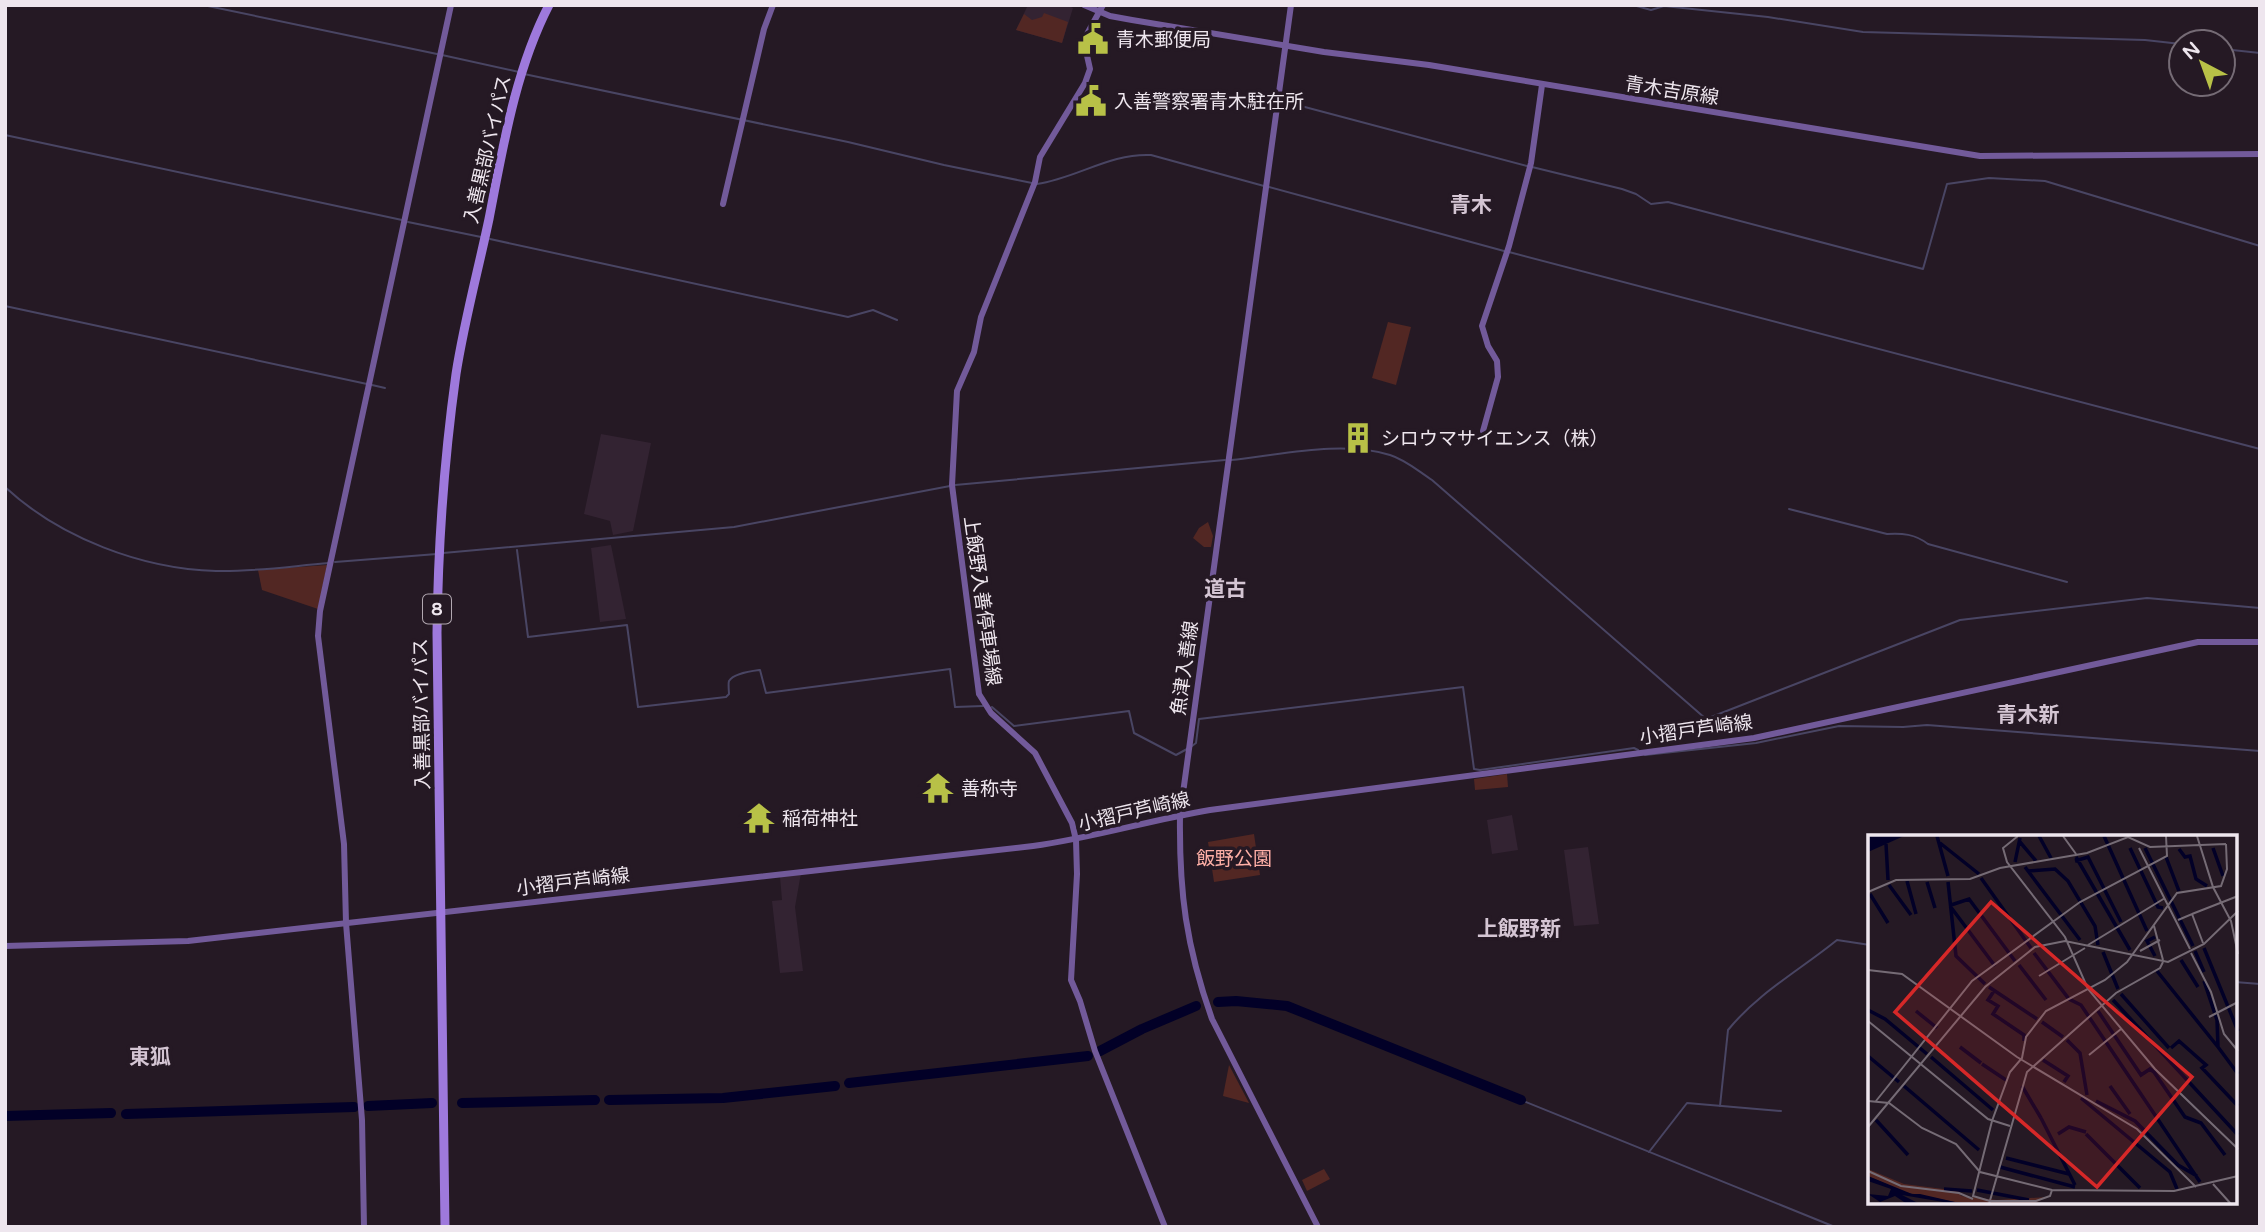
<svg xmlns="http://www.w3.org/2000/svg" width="2265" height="1232" font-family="'Varela Round','Noto Sans JP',sans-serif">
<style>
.built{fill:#332332}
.green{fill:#522723}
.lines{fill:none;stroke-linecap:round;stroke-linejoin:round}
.stream{stroke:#494563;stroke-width:2}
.river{stroke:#020027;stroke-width:10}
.secondary{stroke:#725a9a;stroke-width:6}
.highway{stroke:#9e79dc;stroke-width:9}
.labels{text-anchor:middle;stroke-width:7;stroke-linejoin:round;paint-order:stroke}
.shield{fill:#251924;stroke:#b2a8b1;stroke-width:2}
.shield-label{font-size:18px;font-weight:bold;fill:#eee6ee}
.poi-label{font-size:19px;fill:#eee6ee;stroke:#251924;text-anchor:start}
.street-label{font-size:19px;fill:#eee6ee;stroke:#251924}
.park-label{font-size:19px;fill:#feafa6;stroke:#251924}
.neighbourhood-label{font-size:21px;font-weight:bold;fill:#d4c5d3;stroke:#251924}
.inset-river{fill:none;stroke:#020027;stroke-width:3.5}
.inset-road{fill:none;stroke:#756b75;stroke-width:2}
.view{fill:#d62828;fill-opacity:0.15;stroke:#d62828;stroke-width:3.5}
.inset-edge{fill:none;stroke:#eee6ee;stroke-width:3.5}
</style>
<rect width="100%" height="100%" fill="#251924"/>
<g class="built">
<path d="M 1028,5 L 1067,5 L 1073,8 L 1062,43 L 1016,30 Z"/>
<path d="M 601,434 L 651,443 L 633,531 L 613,535 L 610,521 L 584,514 Z"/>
<path d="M 611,545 L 626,619 L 600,622 L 591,548 Z"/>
<path d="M 1512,815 L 1518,850 L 1492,854 L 1487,820 Z"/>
<path d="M 1588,847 L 1599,924 L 1574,926 L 1564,850 Z"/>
<path d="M 801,873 L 795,907 L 803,971 L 780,973 L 772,901 L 782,900 L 780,877 Z"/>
</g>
<g class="green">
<path d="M 1044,13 L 1068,22 L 1062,43 L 1016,30 L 1024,14 L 1032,20 L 1042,17 Z"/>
<path d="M 1388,322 L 1411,327 L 1396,385 L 1372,378 Z"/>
<path d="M 1208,522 L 1213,536 L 1211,547 L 1204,547 L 1193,538 L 1199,528 Z"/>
<path d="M 327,565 L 318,609 L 262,590 L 258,570 Z"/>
<path d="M 1507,774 L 1508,787 L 1475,790 L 1474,779 Z"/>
<path d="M 1254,834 L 1260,875 L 1214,882 L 1208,842 Z"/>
<path d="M 1229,1065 L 1249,1103 L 1223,1096 Z"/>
<path d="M 1324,1169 L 1330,1179 L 1307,1191 L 1302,1180 Z"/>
</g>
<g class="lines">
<g class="stream">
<path d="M 203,5 L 437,54"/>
<path d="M 1633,5 L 1651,10 L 1664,6 L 1768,17 L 1863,32 L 2145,40 L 2181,44"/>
<path d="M 2223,49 L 2260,53"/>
<path d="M 442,55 L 519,72"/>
<path d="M 524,74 L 848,142 L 944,165 L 1032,183"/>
<path d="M 1286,102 L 1527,166"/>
<path d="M 5,135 L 402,220"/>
<path d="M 1532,167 L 1622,189 L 1636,194 L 1651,204 L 1668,202 L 1923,269 L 1947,184 L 1989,178 L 2045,181 L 2260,246"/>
<path d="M 1037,184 C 1077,178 1110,153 1151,155 L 1264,186"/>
<path d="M 1269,187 L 1504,251"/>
<path d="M 408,222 L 481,237"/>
<path d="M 490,239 L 848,317 L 873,310 L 897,320"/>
<path d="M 1509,252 L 2260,449"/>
<path d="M 5,306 L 367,384"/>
<path d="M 372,385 L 385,388"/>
<path d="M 1231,460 C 1279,455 1343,440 1390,455 C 1406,460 1418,471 1432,480 L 1706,719 L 1960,620 L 2147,598 L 2260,608"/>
<path d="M 955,485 L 1225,460"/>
<path d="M 5,487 C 60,538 142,569 216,571 C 253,572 292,566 329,563"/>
<path d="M 1789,509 L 1887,534 C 1902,533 1915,534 1928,544 L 2067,582"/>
<path d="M 517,550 L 528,637 L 627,625 L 638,707 L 726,697 L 729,694 C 729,692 728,683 729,681 C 734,673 752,671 760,670 L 766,693 L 950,669 L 955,707 L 983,706"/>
<path d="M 443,553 L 734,527 L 950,486"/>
<path d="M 335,562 L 437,554"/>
<path d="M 992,707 L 1014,726 L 1129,711 L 1134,733 L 1176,755 L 1187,749"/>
<path d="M 1192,746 L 1196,743 L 1199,719 L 1463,687 L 1474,769 L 1480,770 L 1634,748 L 1638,750"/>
<path d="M 1645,755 L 1756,743 L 1839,726 L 1903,727 L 1927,725 L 2260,751"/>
<path d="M 2235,982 L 2260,984"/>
<path d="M 1521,1100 L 1835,1227"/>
<path d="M 1720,1106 L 1728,1030 C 1758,993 1800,970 1837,940 L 1870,945"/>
<path d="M 1649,1152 L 1687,1103 L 1781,1111"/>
</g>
<g class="river">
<path d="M 1218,1002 L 1236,1001 L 1287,1006 L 1521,1100"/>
<path d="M 1100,1051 L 1142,1029 L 1196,1006"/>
<path d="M 849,1083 L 1088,1056"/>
<path d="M 609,1100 L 723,1098 L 835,1086"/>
<path d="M 462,1103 L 595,1100"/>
<path d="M 368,1106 L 432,1103"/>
<path d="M 126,1114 L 354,1107"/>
<path d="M 5,1116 L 111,1113"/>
</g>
<g class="secondary">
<path d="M 1084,5 L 1110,16 L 1132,20 L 1324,52 L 1429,65 L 1980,156 L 2260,154"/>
<path d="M 1103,5 L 1087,34 L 1086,51 L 1090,69 L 1085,83 L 1040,157 L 1035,182 L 981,317 L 974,352 L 957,391 L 952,485 L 979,694 L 991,713 L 1035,753 L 1072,823 L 1076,840 L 1077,874 L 1071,980 L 1080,1001 L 1095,1051 L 1165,1227"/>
<path d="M 1291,5 L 1180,815 C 1179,892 1186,946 1212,1019 L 1318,1227"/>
<path d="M 723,204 L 764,29 L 773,5"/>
<path d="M 1483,431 L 1498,377 L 1497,361 L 1488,346 L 1482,326 L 1509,246 L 1531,163 L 1542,85"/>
<path d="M 5,946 L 188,941 L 1033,846 C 1093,838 1150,820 1210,810 L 1754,738 L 2198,642 L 2260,642"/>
<path d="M 364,1227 L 362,1120 L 346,923 L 344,844 L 318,636 L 320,611 L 451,5"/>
</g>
<path class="highway" d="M 445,1227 L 437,633 C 438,546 444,460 456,374 C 464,322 478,271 489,219 C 503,147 515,71 549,5"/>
</g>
<defs>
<symbol id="civic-bare" viewBox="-9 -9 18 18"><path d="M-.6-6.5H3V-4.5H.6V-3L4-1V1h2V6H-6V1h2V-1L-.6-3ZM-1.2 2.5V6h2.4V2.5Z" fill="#b8c147" stroke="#251924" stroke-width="2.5" paint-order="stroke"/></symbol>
<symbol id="building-bare" viewBox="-9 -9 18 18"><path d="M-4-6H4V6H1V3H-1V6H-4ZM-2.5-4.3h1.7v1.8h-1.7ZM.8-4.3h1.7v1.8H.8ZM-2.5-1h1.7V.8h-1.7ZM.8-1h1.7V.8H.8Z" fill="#b8c147" stroke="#251924" stroke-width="2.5" paint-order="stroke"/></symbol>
<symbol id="temple-bare" viewBox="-9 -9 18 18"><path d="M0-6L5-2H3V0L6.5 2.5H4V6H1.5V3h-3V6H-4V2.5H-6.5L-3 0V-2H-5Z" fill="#b8c147" stroke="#251924" stroke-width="2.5" paint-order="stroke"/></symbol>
</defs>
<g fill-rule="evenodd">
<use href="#civic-bare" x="1071" y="17" width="44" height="44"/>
<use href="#civic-bare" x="1069" y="79" width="44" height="44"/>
<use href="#building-bare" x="1336" y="416" width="44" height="44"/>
<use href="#temple-bare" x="916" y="766" width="44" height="44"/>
<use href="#temple-bare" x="737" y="796" width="44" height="44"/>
</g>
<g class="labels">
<rect class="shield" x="423" y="594.5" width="28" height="29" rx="5"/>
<g class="shield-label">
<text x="437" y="615">8</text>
</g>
<g class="poi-label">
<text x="1116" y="46">青木郵便局</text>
<text x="1114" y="108">入善警察署青木駐在所</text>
<text x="1381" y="445">シロウマサイエンス（株）</text>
<text x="961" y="795">善称寺</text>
<text x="782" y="825">稲荷神社</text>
</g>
<g class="street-label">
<text transform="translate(1672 90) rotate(9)" y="7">青木吉原線</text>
<text transform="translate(487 149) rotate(-77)" y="7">入善黒部バイパス</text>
<text transform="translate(983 601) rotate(82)" y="7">上飯野入善停車場線</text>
<text transform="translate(1184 668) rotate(-82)" y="7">魚津入善線</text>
<text transform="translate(421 714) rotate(-91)" y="7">入善黒部バイパス</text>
<text transform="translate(1696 729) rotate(-8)" y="7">小摺戸芦崎線</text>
<text transform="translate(1134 811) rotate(-13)" y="7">小摺戸芦崎線</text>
<text transform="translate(573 881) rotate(-7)" y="7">小摺戸芦崎線</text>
</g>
<g class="park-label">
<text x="1234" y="865">飯野公園</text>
</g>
<g class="neighbourhood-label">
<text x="1471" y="212">青木</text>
<text x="1225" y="596">道古</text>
<text x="2028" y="722">青木新</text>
<text x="1519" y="936">上飯野新</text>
<text x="150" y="1064">東狐</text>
</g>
</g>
<g transform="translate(1868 835)">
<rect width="369" height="369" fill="#251924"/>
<path d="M 0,334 L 36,349 L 91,356 L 93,361 L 129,365 L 179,362 L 165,369 L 87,367 L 36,357 L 0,341 Z" fill="#522723"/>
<path d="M 0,1 L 36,1 L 0,17 ZM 0,341 L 44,359 L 52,359 L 87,367 L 104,369 L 87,369 L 34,360 L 52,369 L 39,369 L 27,361 L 12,367 L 0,359 L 20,361 L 23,354 L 0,346 Z" fill="#020027"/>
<path class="inset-river" d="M 69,1 L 80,41M 171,1 L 183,23M 236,1 L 279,96M 152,7 L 168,26M 72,8 L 111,39M 18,9 L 20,45M 262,13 L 290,72 L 295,73M 277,13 L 325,111M 345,13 L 355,41M 311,14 L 317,22 L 322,21 L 328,44 L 339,51M 208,22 L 262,115M 298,22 L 311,56M 207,26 L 220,22 L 253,87M 147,27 L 152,3M 157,32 L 212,105M 161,36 L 187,34 L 200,46 L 227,91 L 230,110M 113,43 L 163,113M 39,46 L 48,79M 59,47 L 67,73M 80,47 L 88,121 L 117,149M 21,50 L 43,80M 2,59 L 20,88M 83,70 L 101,64 L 147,126M 82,71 L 127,131M 336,113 L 370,196M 327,116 L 336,137M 235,117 L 250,154M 166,118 L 201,164 L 213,170 L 332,347M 287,121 L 279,106 L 287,102M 313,125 L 330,152M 151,130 L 178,165M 289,136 L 350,212M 336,146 L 349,185 L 350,212 L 370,239M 121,152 L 169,184M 126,156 L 120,165 L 130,171 L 125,179 L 156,200 L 156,206M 253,159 L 301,213M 245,165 L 370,300M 0,175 L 17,184 L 59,219M 48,176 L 69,193M 230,176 L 273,240 L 282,234 L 286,237 L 317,282 L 333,288 L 357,320M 174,187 L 195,202M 199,205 L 212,218 L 219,260M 92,212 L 113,228M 303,213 L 311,206 L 338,230 L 334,233 L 370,271M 0,221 L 31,247M 63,222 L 125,275M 175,225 L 200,241 L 196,247M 114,229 L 138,245M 36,251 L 111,315M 154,251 L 173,283M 242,251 L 262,279M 213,263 L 302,337 L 309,354M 228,266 L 267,286 L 310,330 L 329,341M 173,283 L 207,350M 8,285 L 40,320M 190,299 L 201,292 L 218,297M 218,299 L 272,353M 138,323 L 201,339M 132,332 L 207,352M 76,354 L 104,356M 109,355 L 161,365"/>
<path class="inset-road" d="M 150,1 L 135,13 L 139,27 L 197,102 L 220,154 L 287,234 L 370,314M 195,1 L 208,19M 329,1 L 345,52 L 363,86 L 370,119M 271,13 L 322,114M 0,57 L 28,45 L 102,44 L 132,33 L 219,18 L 260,2 L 282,12 L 358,9M 324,79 L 370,61M 310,85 L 324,79 L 335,108M 286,91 L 295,125M 220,110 L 297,63M 272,116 L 292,105M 323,118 L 343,157 L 356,199 L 370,216M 0,135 L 34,139 L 149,222 L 269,294 L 328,352M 171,141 L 217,113M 341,182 L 370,167M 0,186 L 120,284 L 142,291M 221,220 L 253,194M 0,266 L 21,268 L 54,293 L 88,309 L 112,337 L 184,355 L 306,356 L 370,341M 8,266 L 104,146 L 212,67 L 299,21 L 298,1M 0,292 L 117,152 L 167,112 L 197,106 L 300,127 L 336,109 L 370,76M 0,336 L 33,351 L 91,358 L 105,364M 345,349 L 363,369M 122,366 L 168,366 L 182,361 L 184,355M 122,366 L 105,361 L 124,286 L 142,237 L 154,223 L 158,202 L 178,176 L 237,145 L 259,127 L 309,58 L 353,51 L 359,34 L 358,9M 121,369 L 159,237 L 248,158 L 292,133 L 295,127"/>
<path class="view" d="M 123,67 L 324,242 L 229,352 L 27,177 Z"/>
<rect width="369" height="369" class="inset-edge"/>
</g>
<rect width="2265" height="1232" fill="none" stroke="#eee6ee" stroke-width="14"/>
<g transform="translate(2202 63) rotate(319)"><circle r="33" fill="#251924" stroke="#756b75" stroke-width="2"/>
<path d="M0-5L12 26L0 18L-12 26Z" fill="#b8c147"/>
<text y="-10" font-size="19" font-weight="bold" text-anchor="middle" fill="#eee6ee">N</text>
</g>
</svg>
